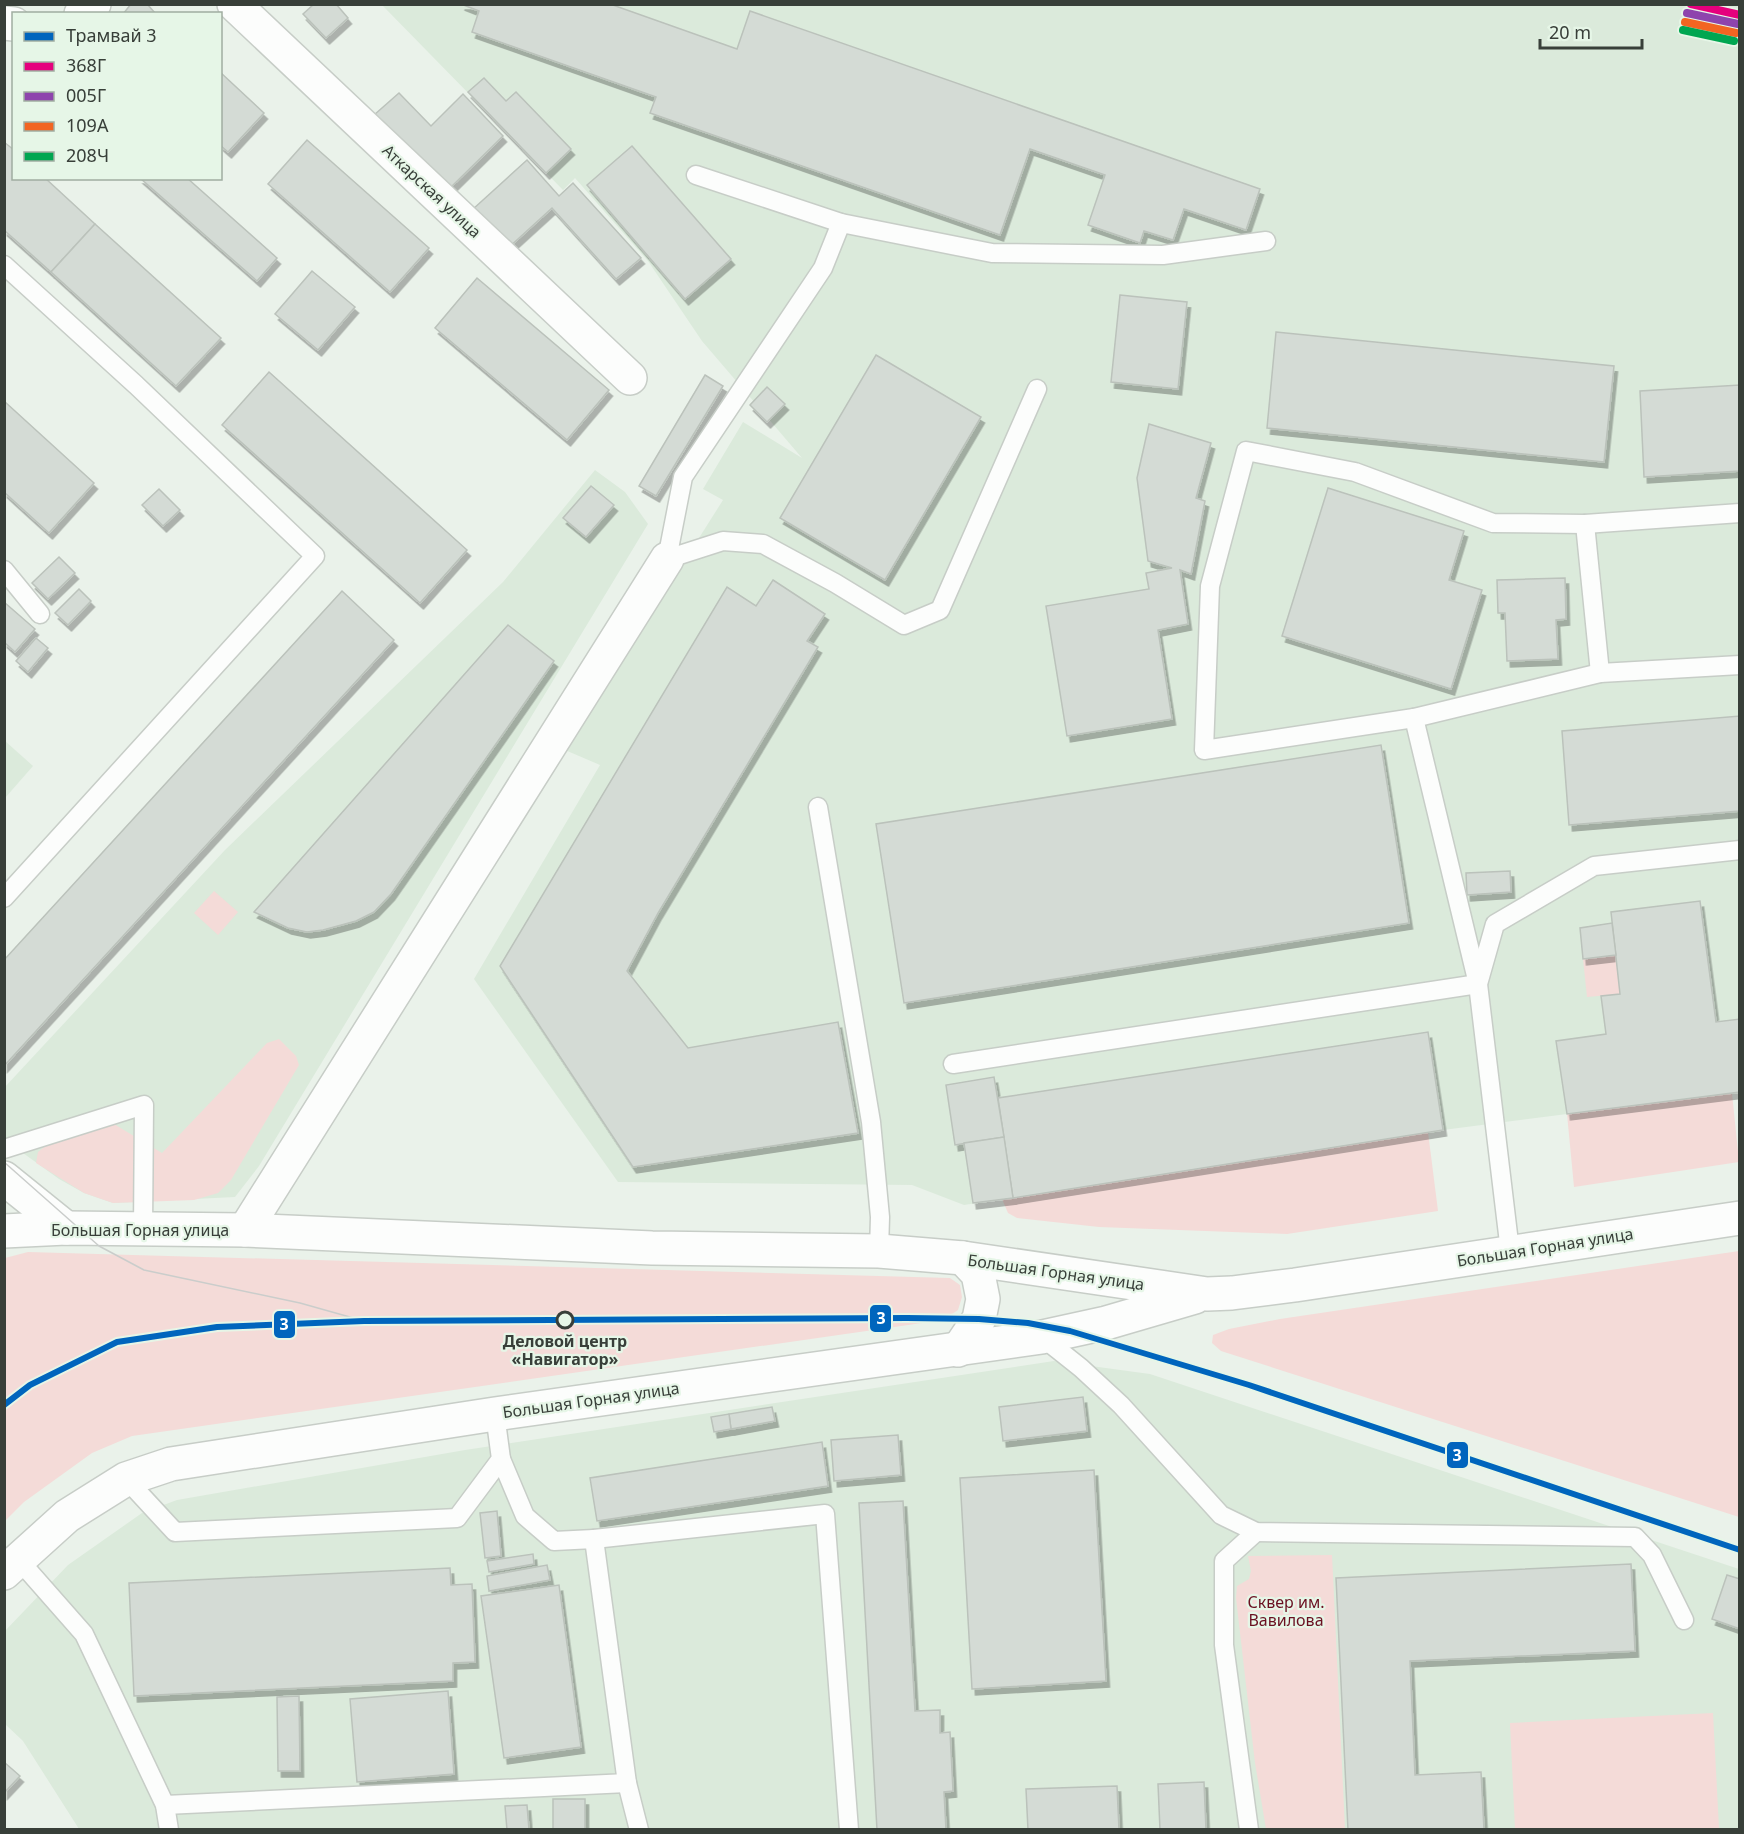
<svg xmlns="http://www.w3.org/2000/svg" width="1744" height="1834" font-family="'Noto Sans',sans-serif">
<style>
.built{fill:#dbeadb}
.green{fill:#f4dbd8}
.building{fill:#d4dbd5;stroke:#bbc2bb;stroke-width:1.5;filter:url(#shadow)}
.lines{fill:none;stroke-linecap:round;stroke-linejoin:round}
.service-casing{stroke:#c7cdc7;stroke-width:21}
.minor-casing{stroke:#c7cdc7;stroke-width:36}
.tertiary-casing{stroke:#c7cdc7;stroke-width:36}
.primary-casing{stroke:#c7cdc7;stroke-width:36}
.service{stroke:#fcfdfc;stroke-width:18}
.minor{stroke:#fcfdfc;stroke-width:33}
.tertiary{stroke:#fcfdfc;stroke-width:33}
.primary{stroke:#fcfdfc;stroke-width:33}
.tram{stroke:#cacdcb;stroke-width:1.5}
.rail-1-casing{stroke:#e6f6e7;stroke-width:12}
.rail-2-casing{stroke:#e6f6e7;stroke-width:12}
.rail-3-casing{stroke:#e6f6e7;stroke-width:12}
.rail-4-casing{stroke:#e6f6e7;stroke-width:12}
.rail-1{stroke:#e5007d;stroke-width:8}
.rail-2{stroke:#8e44ad;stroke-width:8}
.rail-3{stroke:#f26522;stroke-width:8}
.rail-4{stroke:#00a651;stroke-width:8}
.tram-1-casing{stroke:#e6f6e7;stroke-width:10}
.tram-1{stroke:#0065bd;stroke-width:6}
.stop-dot{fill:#e6f6e7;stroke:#383f39;stroke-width:3}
.labels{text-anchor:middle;stroke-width:4.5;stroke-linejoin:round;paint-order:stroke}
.street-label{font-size:16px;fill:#383f39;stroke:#e6f6e7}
.stop-label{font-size:16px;font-weight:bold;fill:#383f39;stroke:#e6f6e7}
.park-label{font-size:16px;fill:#6a1021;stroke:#e6f6e7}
.line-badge{stroke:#e6f6e7;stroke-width:2}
.badge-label{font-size:16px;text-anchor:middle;font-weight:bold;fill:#fff}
</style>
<defs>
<filter id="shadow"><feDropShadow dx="3.5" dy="6" stdDeviation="0" flood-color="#0004"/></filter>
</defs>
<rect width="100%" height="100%" fill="#eaf2ea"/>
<g class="built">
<path d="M 382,5 L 1739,5 L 1739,1092 L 1443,1130 L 964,1205 L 912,1185 L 618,1182 L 474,979 L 600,765 L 565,750 L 723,500 L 703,489 L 743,422 L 802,458 L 702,341 L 648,261 L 575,178 L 563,190 Z"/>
<path d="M 595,470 L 625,492 L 648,524 L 259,1166 L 235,1197 L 113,1203 L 84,1193 L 59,1179 L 5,1140 L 4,1088 L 225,850 L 503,582 Z"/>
<path d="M 5,741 L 33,766 L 5,798 Z"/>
<path d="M 1054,1361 L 1150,1374 L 1739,1569 L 1739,1829 L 79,1829 L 23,1741 L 5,1724 L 4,1632 L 68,1565 L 142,1513 L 177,1500 L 465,1450 Z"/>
</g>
<g class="green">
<path d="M 214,891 L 238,912 L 218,935 L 194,913 Z"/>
<path d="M 1616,955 L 1620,994 L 1587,997 L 1583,959 Z"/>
<path d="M 279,1039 L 296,1056 L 299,1065 L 231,1180 L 218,1193 L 194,1200 L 113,1203 L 84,1193 L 36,1163 L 38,1152 L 71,1126 L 99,1115 L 162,1153 L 267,1043 Z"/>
<path d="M 1732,1093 L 1739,1162 L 1574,1187 L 1567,1114 Z"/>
<path d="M 1428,1132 L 1438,1211 L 1287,1234 L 1099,1227 L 1017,1218 L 1008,1213 L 1002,1199 Z"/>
<path d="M 1739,1251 L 1739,1517 L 1221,1351 L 1212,1343 L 1213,1335 L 1229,1329 L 1280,1319 Z"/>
<path d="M 28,1252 L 950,1278 L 960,1285 L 962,1297 L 958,1310 L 943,1320 L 132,1436 L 92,1453 L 24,1502 L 5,1521 L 5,1258 Z"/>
<path d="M 1332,1555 L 1345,1829 L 1266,1829 L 1255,1763 L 1236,1598 L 1237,1586 L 1249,1579 L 1251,1571 L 1248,1556 Z"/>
<path d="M 1713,1713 L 1719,1828 L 1515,1829 L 1510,1723 Z"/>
</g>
<g class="building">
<path d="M 131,4 L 147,4 L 156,14 L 123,14 Z"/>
<path d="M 314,4 L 336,4 L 348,18 L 326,38 L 303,14 Z"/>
<path d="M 461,4 L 610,4 L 737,49 L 750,11 L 1260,189 L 1246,230 L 1184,209 L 1173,240 L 1144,231 L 1140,243 L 1088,225 L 1105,175 L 1030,149 L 1000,235 L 650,113 L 656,97 L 472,32 L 479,11 Z"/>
<path d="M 220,72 L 264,113 L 228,152 L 220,145 Z"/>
<path d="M 484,78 L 506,101 L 516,92 L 571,149 L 546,173 L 468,92 Z"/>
<path d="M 399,93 L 431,126 L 463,94 L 503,136 L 447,191 L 374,115 Z"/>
<path d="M 307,140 L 429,248 L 390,292 L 268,184 Z"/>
<path d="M 4,142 L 14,150 L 14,178 L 45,178 L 95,224 L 51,272 L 4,230 Z"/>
<path d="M 632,146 L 731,259 L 685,299 L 587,185 Z"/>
<path d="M 527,160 L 559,196 L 573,183 L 641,258 L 616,279 L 552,208 L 507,249 L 472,210 Z"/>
<path d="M 140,178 L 187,178 L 277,258 L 257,281 Z"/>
<path d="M 95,224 L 221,338 L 176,386 L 51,272 Z"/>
<path d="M 312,271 L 355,307 L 318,350 L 275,314 Z"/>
<path d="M 477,278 L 609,390 L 567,440 L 435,328 Z"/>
<path d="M 1120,295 L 1187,302 L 1178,389 L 1111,382 Z"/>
<path d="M 1276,332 L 1614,366 L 1604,462 L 1267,428 Z"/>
<path d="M 876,355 L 981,417 L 885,580 L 780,518 Z"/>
<path d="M 269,372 L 467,550 L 420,603 L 222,425 Z"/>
<path d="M 705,375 L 723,386 L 656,496 L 639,486 Z"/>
<path d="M 1740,385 L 1740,471 L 1644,477 L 1640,391 Z"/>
<path d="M 767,387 L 785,404 L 767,422 L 750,405 Z"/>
<path d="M 4,401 L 94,483 L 49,533 L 4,492 Z"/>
<path d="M 1149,424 L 1211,443 L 1196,498 L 1205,501 L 1191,574 L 1180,570 L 1188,624 L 1158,630 L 1172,719 L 1067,736 L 1046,606 L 1149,589 L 1146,573 L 1172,568 L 1148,561 L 1137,478 Z"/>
<path d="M 591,486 L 614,505 L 586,537 L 563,518 Z"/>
<path d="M 1328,488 L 1464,531 L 1449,580 L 1482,590 L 1451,689 L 1282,636 Z"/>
<path d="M 159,489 L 180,510 L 163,526 L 142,505 Z"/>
<path d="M 59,557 L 75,573 L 48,599 L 32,583 Z"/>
<path d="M 1565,578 L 1566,619 L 1556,620 L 1558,659 L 1507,661 L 1505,613 L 1498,613 L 1497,580 Z"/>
<path d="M 773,580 L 825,614 L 807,641 L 818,647 L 658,913 L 627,971 L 688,1048 L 838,1022 L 858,1133 L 633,1167 L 500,966 L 727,587 L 756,606 Z"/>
<path d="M 79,589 L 91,601 L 68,625 L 55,613 Z"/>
<path d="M 342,591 L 394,640 L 4,1066 L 4,960 Z"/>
<path d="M 4,602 L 35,629 L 15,652 L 4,642 Z"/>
<path d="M 508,625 L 554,661 L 391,894 L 374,912 L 356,921 L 323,930 L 307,932 L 288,928 L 254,912 Z"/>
<path d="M 36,638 L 48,648 L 28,672 L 16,661 Z"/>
<path d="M 1740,716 L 1740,811 L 1569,825 L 1562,731 Z"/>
<path d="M 1381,745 L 1409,923 L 904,1003 L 876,824 Z"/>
<path d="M 1510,871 L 1511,892 L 1467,895 L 1466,873 Z"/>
<path d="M 1700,901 L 1716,1022 L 1740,1019 L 1740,1092 L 1567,1114 L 1556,1041 L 1606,1034 L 1601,996 L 1620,994 L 1611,912 Z"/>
<path d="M 1612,923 L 1616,955 L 1583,959 L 1580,928 Z"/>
<path d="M 1428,1032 L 1443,1130 L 1013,1198 L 998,1098 Z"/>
<path d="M 994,1077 L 1004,1137 L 955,1145 L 946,1085 Z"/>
<path d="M 1004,1137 L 1013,1198 L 973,1203 L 964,1143 Z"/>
<path d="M 1083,1397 L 1087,1431 L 1003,1441 L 999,1407 Z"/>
<path d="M 772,1407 L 775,1421 L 731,1429 L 729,1414 Z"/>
<path d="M 729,1414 L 731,1429 L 714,1432 L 711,1417 Z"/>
<path d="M 898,1435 L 901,1475 L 834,1481 L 831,1440 Z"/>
<path d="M 822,1442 L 828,1486 L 597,1521 L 590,1478 Z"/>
<path d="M 1094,1470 L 1106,1681 L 972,1689 L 960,1478 Z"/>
<path d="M 903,1501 L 915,1711 L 940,1710 L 940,1733 L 950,1732 L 953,1791 L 944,1792 L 946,1830 L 877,1830 L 859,1503 Z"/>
<path d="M 497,1511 L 501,1556 L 485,1558 L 480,1513 Z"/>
<path d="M 533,1554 L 534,1564 L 489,1572 L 487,1561 Z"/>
<path d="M 1631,1564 L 1635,1651 L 1410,1661 L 1415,1775 L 1481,1772 L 1484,1830 L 1348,1830 L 1336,1578 Z"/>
<path d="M 547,1565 L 550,1580 L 489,1591 L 487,1576 Z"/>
<path d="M 450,1568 L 451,1585 L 472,1584 L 475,1662 L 453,1663 L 453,1681 L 134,1696 L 129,1583 Z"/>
<path d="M 1727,1575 L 1740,1579 L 1740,1629 L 1712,1619 Z"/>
<path d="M 559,1585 L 581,1747 L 504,1758 L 481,1596 Z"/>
<path d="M 448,1691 L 454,1774 L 357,1782 L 350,1699 Z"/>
<path d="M 299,1696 L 300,1771 L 278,1771 L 277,1697 Z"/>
<path d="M 4,1762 L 20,1776 L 4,1793 Z"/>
<path d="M 1204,1782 L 1206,1830 L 1160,1830 L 1158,1784 Z"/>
<path d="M 1117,1786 L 1119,1830 L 1028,1830 L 1026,1789 Z"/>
<rect x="553" y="1799" width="32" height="31"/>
<path d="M 527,1805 L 529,1830 L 507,1830 L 505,1806 Z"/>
</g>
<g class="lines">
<defs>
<g id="service">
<path d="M 696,175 L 841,223 L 992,253 L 1163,255 L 1266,241"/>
<path d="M 841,223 L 823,268 L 683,477 L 667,559 L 723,541 L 763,544 L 835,583 L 904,625 L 940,610 L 1037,389"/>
<path d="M 4,265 L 136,385 L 315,556 L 4,898"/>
<path d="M 1585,524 L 1600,673"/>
<path d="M 4,570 L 40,614"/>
<path d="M 1414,718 L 1600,673 L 1740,665"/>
<path d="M 818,807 L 871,1122 L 880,1217 L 879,1251"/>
<path d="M 953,1064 L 1478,984 L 1414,718 L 1204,750 L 1210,586 L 1246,451 L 1355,472 L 1493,523 L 1585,524 L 1740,513"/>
<path d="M 4,1149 L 144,1105 L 143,1229"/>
<path d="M 1510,1251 L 1478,984 L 1495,924 L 1594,866 L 1740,850"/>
<path d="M 1042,1337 L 1081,1368 L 1121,1405 L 1221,1515 L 1256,1532 L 1635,1537 L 1652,1555 L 1684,1620"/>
<path d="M 126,1479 L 175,1532 L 457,1518 L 501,1459 L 495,1414"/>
<path d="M 594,1539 L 825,1514 L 849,1830"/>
<path d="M 18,1559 L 84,1634 L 165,1805 L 169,1830"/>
<path d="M 627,1783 L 639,1830"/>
<path d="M 165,1805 L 627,1783 L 594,1539 L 554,1541 L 525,1516 L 501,1459"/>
<path d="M 1249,1830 L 1224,1645 L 1224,1561 L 1256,1532"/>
</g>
<g id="minor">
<path d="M 234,4 L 630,378"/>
<path d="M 81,14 L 94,4"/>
<path d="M 4,23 L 14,24"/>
<path d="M 245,1230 L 667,559"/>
</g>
<path id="tertiary" d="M 4,1178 L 66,1228"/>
<g id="primary">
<path d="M 4,1231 L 66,1228 L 245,1230 L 652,1248 L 879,1251 L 963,1258 L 1207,1294 L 1232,1293 L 1295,1285 L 1740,1218"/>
<path d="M 958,1350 L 979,1319 L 983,1299 L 978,1274 L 963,1258"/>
<path d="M 4,1573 L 67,1516 L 126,1479 L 171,1464 L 495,1414 L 1042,1337 L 1106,1323 L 1195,1297"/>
</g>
</defs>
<use href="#service" class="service-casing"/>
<use href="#minor" class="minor-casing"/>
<use href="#tertiary" class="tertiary-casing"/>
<use href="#primary" class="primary-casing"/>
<use href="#service" class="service"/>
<use href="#minor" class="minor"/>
<use href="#tertiary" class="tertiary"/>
<use href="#primary" class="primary"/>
<path class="tram" d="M 4,1162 L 99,1246 L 144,1270 L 300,1303 L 364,1321"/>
<defs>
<path id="rail-1" d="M 1691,4 L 1740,15"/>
<path id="rail-2" d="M 1687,13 L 1738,24"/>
<path id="rail-3" d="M 1685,22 L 1736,33"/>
<path id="rail-4" d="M 1683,30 L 1734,41"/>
</defs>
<use href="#rail-1" class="rail-1-casing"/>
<use href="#rail-2" class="rail-2-casing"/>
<use href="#rail-3" class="rail-3-casing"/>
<use href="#rail-4" class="rail-4-casing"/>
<use href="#rail-1" class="rail-1"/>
<use href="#rail-2" class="rail-2"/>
<use href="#rail-3" class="rail-3"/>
<use href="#rail-4" class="rail-4"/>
<defs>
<path id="tram-1" d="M 4,1405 L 30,1385 L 117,1342 L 217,1327 L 364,1321 L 907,1318 L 979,1319 L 1028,1323 L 1070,1331 L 1249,1385 L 1740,1550"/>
</defs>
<use href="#tram-1" class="tram-1-casing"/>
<use href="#tram-1" class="tram-1"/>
</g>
<circle class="stop-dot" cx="565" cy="1320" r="8"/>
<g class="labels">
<g class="street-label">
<text transform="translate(432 191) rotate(43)" y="6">Аткарская улица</text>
<text x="140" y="1236">Большая Горная улица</text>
<text transform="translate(1545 1247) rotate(-9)" y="6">Большая Горная улица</text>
<text transform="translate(1056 1272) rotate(8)" y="6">Большая Горная улица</text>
<text transform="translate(591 1400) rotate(-8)" y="6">Большая Горная улица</text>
</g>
<g class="stop-label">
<text x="565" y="1347">Деловой центр<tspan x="565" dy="18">«Навигатор»</tspan></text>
</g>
<g class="park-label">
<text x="1286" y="1608">Сквер им.<tspan x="1286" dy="18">Вавилова</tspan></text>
</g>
</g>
<g class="line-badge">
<rect x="869" y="1304" width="23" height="29" rx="6" fill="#0065bd"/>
<rect x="273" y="1310" width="23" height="29" rx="6" fill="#0065bd"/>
<rect x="1446" y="1441" width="23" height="28" rx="6" fill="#0065bd"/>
</g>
<g class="badge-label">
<text x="881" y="1324">3</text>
<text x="284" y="1330">3</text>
<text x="1457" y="1461">3</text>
</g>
<rect width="1744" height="1834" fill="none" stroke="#383f39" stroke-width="12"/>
<rect x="12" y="12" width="210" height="168" fill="#e6f6e7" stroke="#a0ada1" stroke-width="1.5"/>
<rect x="24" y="32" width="30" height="9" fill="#0065bd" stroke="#a0ada1" stroke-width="1.5"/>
<text x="66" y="42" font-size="18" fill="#383f39">Трамвай 3</text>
<rect x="24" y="62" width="30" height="9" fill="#e5007d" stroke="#a0ada1" stroke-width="1.5"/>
<text x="66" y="72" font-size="18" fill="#383f39">368Г</text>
<rect x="24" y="92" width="30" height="9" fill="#8e44ad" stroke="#a0ada1" stroke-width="1.5"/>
<text x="66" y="102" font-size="18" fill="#383f39">005Г</text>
<rect x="24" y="122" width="30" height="9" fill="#f26522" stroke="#a0ada1" stroke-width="1.5"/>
<text x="66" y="132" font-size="18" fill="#383f39">109А</text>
<rect x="24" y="152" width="30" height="9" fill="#00a651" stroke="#a0ada1" stroke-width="1.5"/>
<text x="66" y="162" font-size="18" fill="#383f39">208Ч</text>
<path d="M1540 39v9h102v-9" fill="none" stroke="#383f39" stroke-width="3"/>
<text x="1549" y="39" font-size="18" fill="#383f39" stroke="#e6f6e7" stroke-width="4.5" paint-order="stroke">20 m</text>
</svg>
